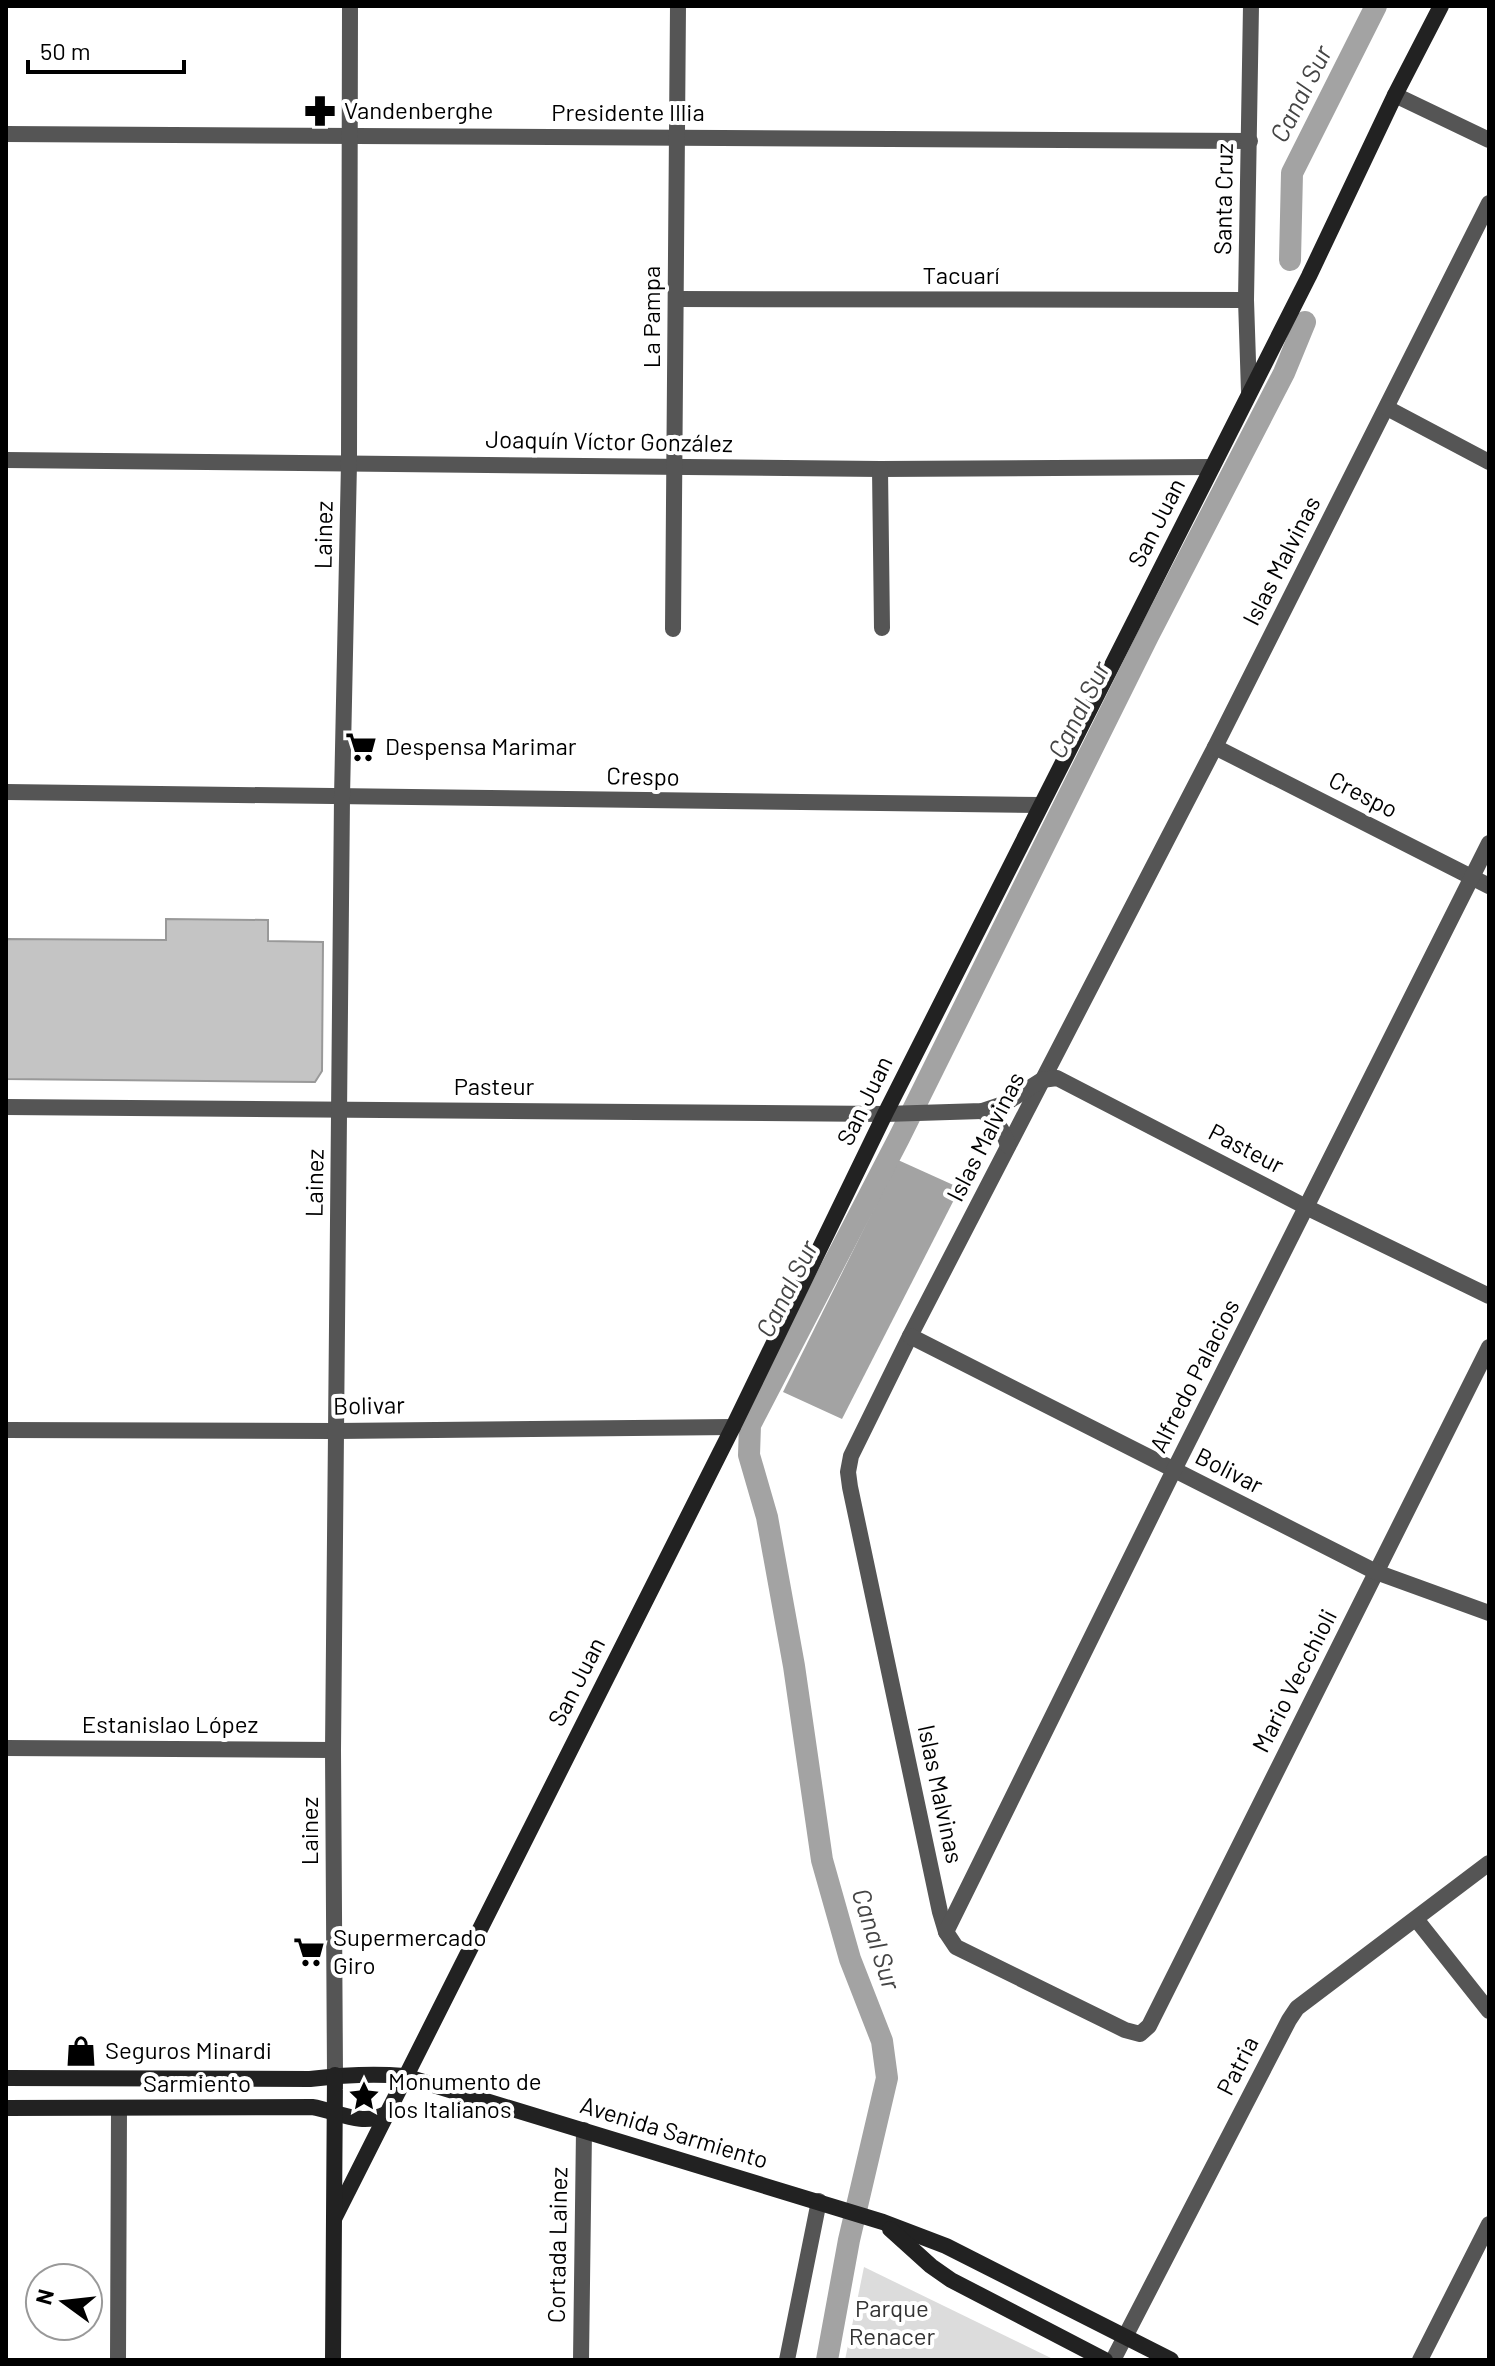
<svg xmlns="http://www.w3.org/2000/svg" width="1495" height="2366" font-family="Barlow,sans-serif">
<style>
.green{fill:#dcdcdc}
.water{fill:#a3a3a3}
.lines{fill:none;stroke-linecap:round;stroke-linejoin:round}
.canal{stroke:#a3a3a3;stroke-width:22}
.building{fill:#c4c4c4;stroke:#999;stroke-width:2}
.street{stroke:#555;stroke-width:16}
.secondary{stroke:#222;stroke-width:16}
.labels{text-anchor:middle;stroke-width:8;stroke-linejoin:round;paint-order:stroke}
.poi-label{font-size:24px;fill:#000;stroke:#fff;text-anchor:start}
.street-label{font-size:24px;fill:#000;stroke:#fff}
.park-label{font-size:24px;fill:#333;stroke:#fff}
.water-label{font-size:26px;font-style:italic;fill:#444;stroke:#fff}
</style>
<rect width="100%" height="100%" fill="#fff"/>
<path class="green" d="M 864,2267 L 1055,2360 L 845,2360 Z"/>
<path class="water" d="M 898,1160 L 960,1188 L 842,1419 L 783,1392 Z"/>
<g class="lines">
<g class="canal">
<path d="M 1290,260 L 1292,173 L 1376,6"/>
<path d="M 827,2360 L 849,2240 L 887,2078 L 882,2041 L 850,1959 L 822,1860 L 794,1666 L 767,1517 L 749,1455 L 750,1425 L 899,1138 L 1148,636 L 1284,373 L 1305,322"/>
</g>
</g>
<path class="building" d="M 166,919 L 268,920 L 268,941 L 323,942 L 322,1071 L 315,1082 L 6,1079 L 6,939 L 166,940 Z"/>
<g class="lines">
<g class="street">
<path d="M 1395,95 L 1489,140"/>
<path d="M 6,134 L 1250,141"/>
<path d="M 1489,203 L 1215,747 L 910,1336 L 851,1456 L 848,1472 L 850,1487 L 940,1912 L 946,1932 L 956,1947 L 1125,2030 L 1140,2034 L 1149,2026 L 1489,1347"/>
<path d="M 676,299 L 1246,300"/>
<path d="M 1249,392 L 1246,300 L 1251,6"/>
<path d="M 1387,408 L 1489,462"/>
<path d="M 6,460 L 880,469 L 1212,467"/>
<path d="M 880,469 L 882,628"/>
<path d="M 673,629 L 678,6"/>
<path d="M 1215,747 L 1489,886"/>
<path d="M 6,792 L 1040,805"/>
<path d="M 6,1107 L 885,1114 L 982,1111 L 1006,1103 L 1042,1080 L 1057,1078 L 1308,1208 L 1489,1296"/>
<path d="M 982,1111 C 997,1121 1003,1129 1008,1146"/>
<path d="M 910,1336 L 1376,1572 L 1489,1613"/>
<path d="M 6,1430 L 336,1431 L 733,1427"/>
<path d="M 6,1748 L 333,1750"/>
<path d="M 1416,1919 L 1489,2011"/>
<path d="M 946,1932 L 1174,1470 L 1489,843"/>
<path d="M 335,2075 L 333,1750 L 342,797 L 349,463 L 350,6"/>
<path d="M 118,2360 L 119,2109"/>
<path d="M 581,2360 L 584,2130"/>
<path d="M 787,2360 L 819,2201"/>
<path d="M 1113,2360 L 1289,2020 L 1297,2008 L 1489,1863"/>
<path d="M 1420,2360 L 1489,2224"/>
</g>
<g class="secondary">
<path d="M 6,2078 L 310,2079 C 342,2075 373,2073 404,2076 L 883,2222 L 946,2246 L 1171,2360"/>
<path d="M 6,2108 L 312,2107 C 338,2111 360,2127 386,2114"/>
<path d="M 334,2219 L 733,1427 L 885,1114 L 1309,276 L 1395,95 L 1441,6"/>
<path d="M 890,2229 L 931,2266 L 951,2280 L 1105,2360"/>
<path d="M 333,2360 L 335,2075"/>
</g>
</g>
<defs>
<symbol id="pharmacy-bare" viewBox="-9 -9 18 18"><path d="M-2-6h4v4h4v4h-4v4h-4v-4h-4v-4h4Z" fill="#000" stroke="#fff" stroke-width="2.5" paint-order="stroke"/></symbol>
<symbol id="supermarket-bare" viewBox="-9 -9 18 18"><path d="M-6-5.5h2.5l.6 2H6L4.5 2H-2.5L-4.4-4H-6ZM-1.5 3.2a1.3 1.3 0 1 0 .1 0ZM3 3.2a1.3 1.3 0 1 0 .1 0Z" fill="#000" stroke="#fff" stroke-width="2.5" paint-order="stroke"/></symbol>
<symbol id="shop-bare" viewBox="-9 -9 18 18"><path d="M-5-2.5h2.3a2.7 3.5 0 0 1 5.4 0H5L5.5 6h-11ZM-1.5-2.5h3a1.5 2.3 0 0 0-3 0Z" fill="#000" stroke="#fff" stroke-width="2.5" paint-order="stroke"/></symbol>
<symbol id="sight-bare" viewBox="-9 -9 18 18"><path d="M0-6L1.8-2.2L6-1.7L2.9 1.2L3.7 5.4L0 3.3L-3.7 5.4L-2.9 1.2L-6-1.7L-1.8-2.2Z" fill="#000" stroke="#fff" stroke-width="2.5" paint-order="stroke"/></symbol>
</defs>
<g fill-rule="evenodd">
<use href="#pharmacy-bare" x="298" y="89" width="44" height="44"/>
<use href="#supermarket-bare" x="339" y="725" width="44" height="44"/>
<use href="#supermarket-bare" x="287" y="1930" width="44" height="44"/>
<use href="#shop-bare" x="59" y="2029" width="44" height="44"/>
<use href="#sight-bare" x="342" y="2074" width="44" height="44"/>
</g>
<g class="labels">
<g class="poi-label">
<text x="344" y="119">Vandenberghe</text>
<text x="385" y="755">Despensa Marimar</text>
<text x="333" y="1946">Supermercado<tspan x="333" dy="28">Giro</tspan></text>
<text x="105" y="2059">Seguros Minardi</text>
<text x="388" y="2090">Monumento de<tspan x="388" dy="28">los Italianos</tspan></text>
</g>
<g class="street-label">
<text x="628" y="121">Presidente Illia</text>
<text transform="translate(1224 199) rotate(-89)" y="8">Santa Cruz</text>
<text x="961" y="284">Tacuarí</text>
<text transform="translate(652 317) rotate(-90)" y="8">La Pampa</text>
<text transform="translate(609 442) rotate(1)" y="8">Joaquín Víctor González</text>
<text transform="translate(1157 523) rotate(-63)" y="8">San Juan</text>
<text transform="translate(324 535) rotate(-89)" y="8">Lainez</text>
<text transform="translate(1282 561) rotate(-63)" y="8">Islas Malvinas</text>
<text transform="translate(643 777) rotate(1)" y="8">Crespo</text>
<text transform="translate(1363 795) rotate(27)" y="8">Crespo</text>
<text x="494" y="1095">Pasteur</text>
<text transform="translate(865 1101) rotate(-64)" y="8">San Juan</text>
<text transform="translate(986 1137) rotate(-63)" y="8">Islas Malvinas</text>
<text transform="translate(1246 1149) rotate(27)" y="8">Pasteur</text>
<text transform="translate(315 1183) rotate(-89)" y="8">Lainez</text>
<text transform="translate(1195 1376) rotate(-63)" y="8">Alfredo Palacios</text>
<text transform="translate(369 1406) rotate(-1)" y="8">Bolivar</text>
<text transform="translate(1229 1471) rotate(27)" y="8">Bolivar</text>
<text transform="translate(1295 1681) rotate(-63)" y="8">Mario Vecchioli</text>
<text transform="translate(577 1682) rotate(-63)" y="8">San Juan</text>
<text x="170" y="1733">Estanislao López</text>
<text transform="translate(940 1794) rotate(78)" y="8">Islas Malvinas</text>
<text transform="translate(310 1831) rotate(-90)" y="8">Lainez</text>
<text transform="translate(1238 2066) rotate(-63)" y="8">Patria</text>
<text x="197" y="2092">Sarmiento</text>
<text transform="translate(674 2133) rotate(17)" y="8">Avenida Sarmiento</text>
<text transform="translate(558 2245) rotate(-89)" y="8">Cortada Lainez</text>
</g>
<g class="park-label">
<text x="892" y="2317">Parque<tspan x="892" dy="28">Renacer</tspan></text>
</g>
<g class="water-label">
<text transform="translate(1301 94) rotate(-63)" y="9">Canal Sur</text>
<text transform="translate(1079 710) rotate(-63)" y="9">Canal Sur</text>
<text transform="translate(787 1289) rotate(-63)" y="9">Canal Sur</text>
<text transform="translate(876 1939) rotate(72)" y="9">Canal Sur</text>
</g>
</g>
<rect width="1495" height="2366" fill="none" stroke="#000000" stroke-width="16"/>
<g transform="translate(64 2302) rotate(285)"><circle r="38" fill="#ffffff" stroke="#999999" stroke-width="2"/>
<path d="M0-6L14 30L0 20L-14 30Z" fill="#000000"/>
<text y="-12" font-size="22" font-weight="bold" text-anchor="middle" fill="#000000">N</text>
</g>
<path d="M28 60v12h156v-12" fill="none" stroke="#000000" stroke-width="4"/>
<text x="40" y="60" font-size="24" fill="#000000" stroke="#ffffff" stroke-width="6" paint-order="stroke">50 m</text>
</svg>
